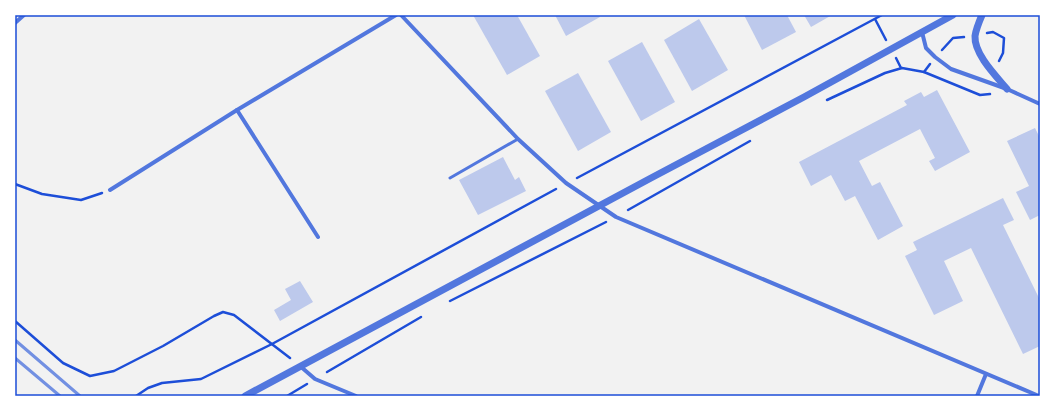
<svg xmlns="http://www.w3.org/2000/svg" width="1055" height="411" font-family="'IBM Plex Sans',sans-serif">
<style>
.building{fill:#bdc9ec}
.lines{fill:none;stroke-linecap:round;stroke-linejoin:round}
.path{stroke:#1d4ed8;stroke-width:2.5}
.service{stroke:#5277de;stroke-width:3}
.minor{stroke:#5277de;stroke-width:4}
.tertiary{stroke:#5277de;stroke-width:7}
.rail{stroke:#7290e2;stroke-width:3}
.neatline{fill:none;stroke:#1d4ed8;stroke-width:1.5}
</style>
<rect width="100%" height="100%" fill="#f2f2f2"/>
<g class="building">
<path d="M 473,15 L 517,15 L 540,56 L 507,75 Z"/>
<path d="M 555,15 L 599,15 L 600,17 L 566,36 Z"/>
<path d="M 744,15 L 787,15 L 796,32 L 762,50 Z"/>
<path d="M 804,15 L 832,15 L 811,27 Z"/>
<path d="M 699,19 L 728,70 L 692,91 L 664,40 Z"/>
<path d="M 642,42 L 675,102 L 641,121 L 608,61 Z"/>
<path d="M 578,73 L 611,132 L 578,151 L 545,91 Z"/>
<path d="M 937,90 L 970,152 L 935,171 L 929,161 L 935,158 L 920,129 L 859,161 L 872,186 L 880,182 L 903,226 L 878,240 L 855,196 L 845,201 L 831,175 L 811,186 L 799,162 L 907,105 L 904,101 L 921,92 L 924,97 Z"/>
<path d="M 1035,128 L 1040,138 L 1040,215 L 1030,220 L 1016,192 L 1029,186 L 1007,141 Z"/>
<path d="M 503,157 L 515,180 L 519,177 L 526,191 L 478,215 L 459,180 Z"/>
<path d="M 1003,198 L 1014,220 L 1003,225 L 1040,300 L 1040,346 L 1023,354 L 971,248 L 944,261 L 963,301 L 934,315 L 905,256 L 917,250 L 913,242 Z"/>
<path d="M 300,281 L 313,302 L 280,321 L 274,310 L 291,300 L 285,289 Z"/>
</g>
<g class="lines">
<g class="path">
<path d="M 875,19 L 886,40"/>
<path d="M 987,33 L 993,32 L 1004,38 L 1003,53 L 999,61"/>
<path d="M 942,50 L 953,38 L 964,37"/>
<path d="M 896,58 L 901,68"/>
<path d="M 924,72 L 930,64"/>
<path d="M 827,100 L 885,73 L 902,68 L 924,72 L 980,95 L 990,94"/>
<path d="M 577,178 L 882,15"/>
<path d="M 15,184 L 42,194 L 81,200 L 102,193"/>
<path d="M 628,210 L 750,141"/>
<path d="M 450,301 L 606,222"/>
<path d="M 15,321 L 63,363 L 90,376 L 114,371 L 163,346 L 214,316 L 223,312 L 234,315 L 290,358"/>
<path d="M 327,372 L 421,317"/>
<path d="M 136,396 L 148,388 L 162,383 L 201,379 L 272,344 L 556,189"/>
<path d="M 287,396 L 307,384"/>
</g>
<path class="service" d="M 450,178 L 518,139"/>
<g class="minor">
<path d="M 401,15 L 518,139 L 566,183 L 616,217 L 1039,396"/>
<path d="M 15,23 L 24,15"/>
<path d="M 922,32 L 926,48 L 935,57 L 951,69 L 1007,89 L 1040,104"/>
<path d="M 237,110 L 318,237"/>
<path d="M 110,190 L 237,110 L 396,15"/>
<path d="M 300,366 L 315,379 L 356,396"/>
<path d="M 977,396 L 986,374"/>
</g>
<g class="tertiary">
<path d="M 982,15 C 979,22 976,29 975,36 C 974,54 996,76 1007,89"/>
<path d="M 245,396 L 651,178 L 804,97 L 953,15"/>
</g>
<g class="rail">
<path d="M 15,340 L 80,396"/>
<path d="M 15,358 L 60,396"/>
</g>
</g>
<rect width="1055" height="411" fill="none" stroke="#ffffff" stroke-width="32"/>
<rect x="16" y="16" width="1023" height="379" class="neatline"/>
</svg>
